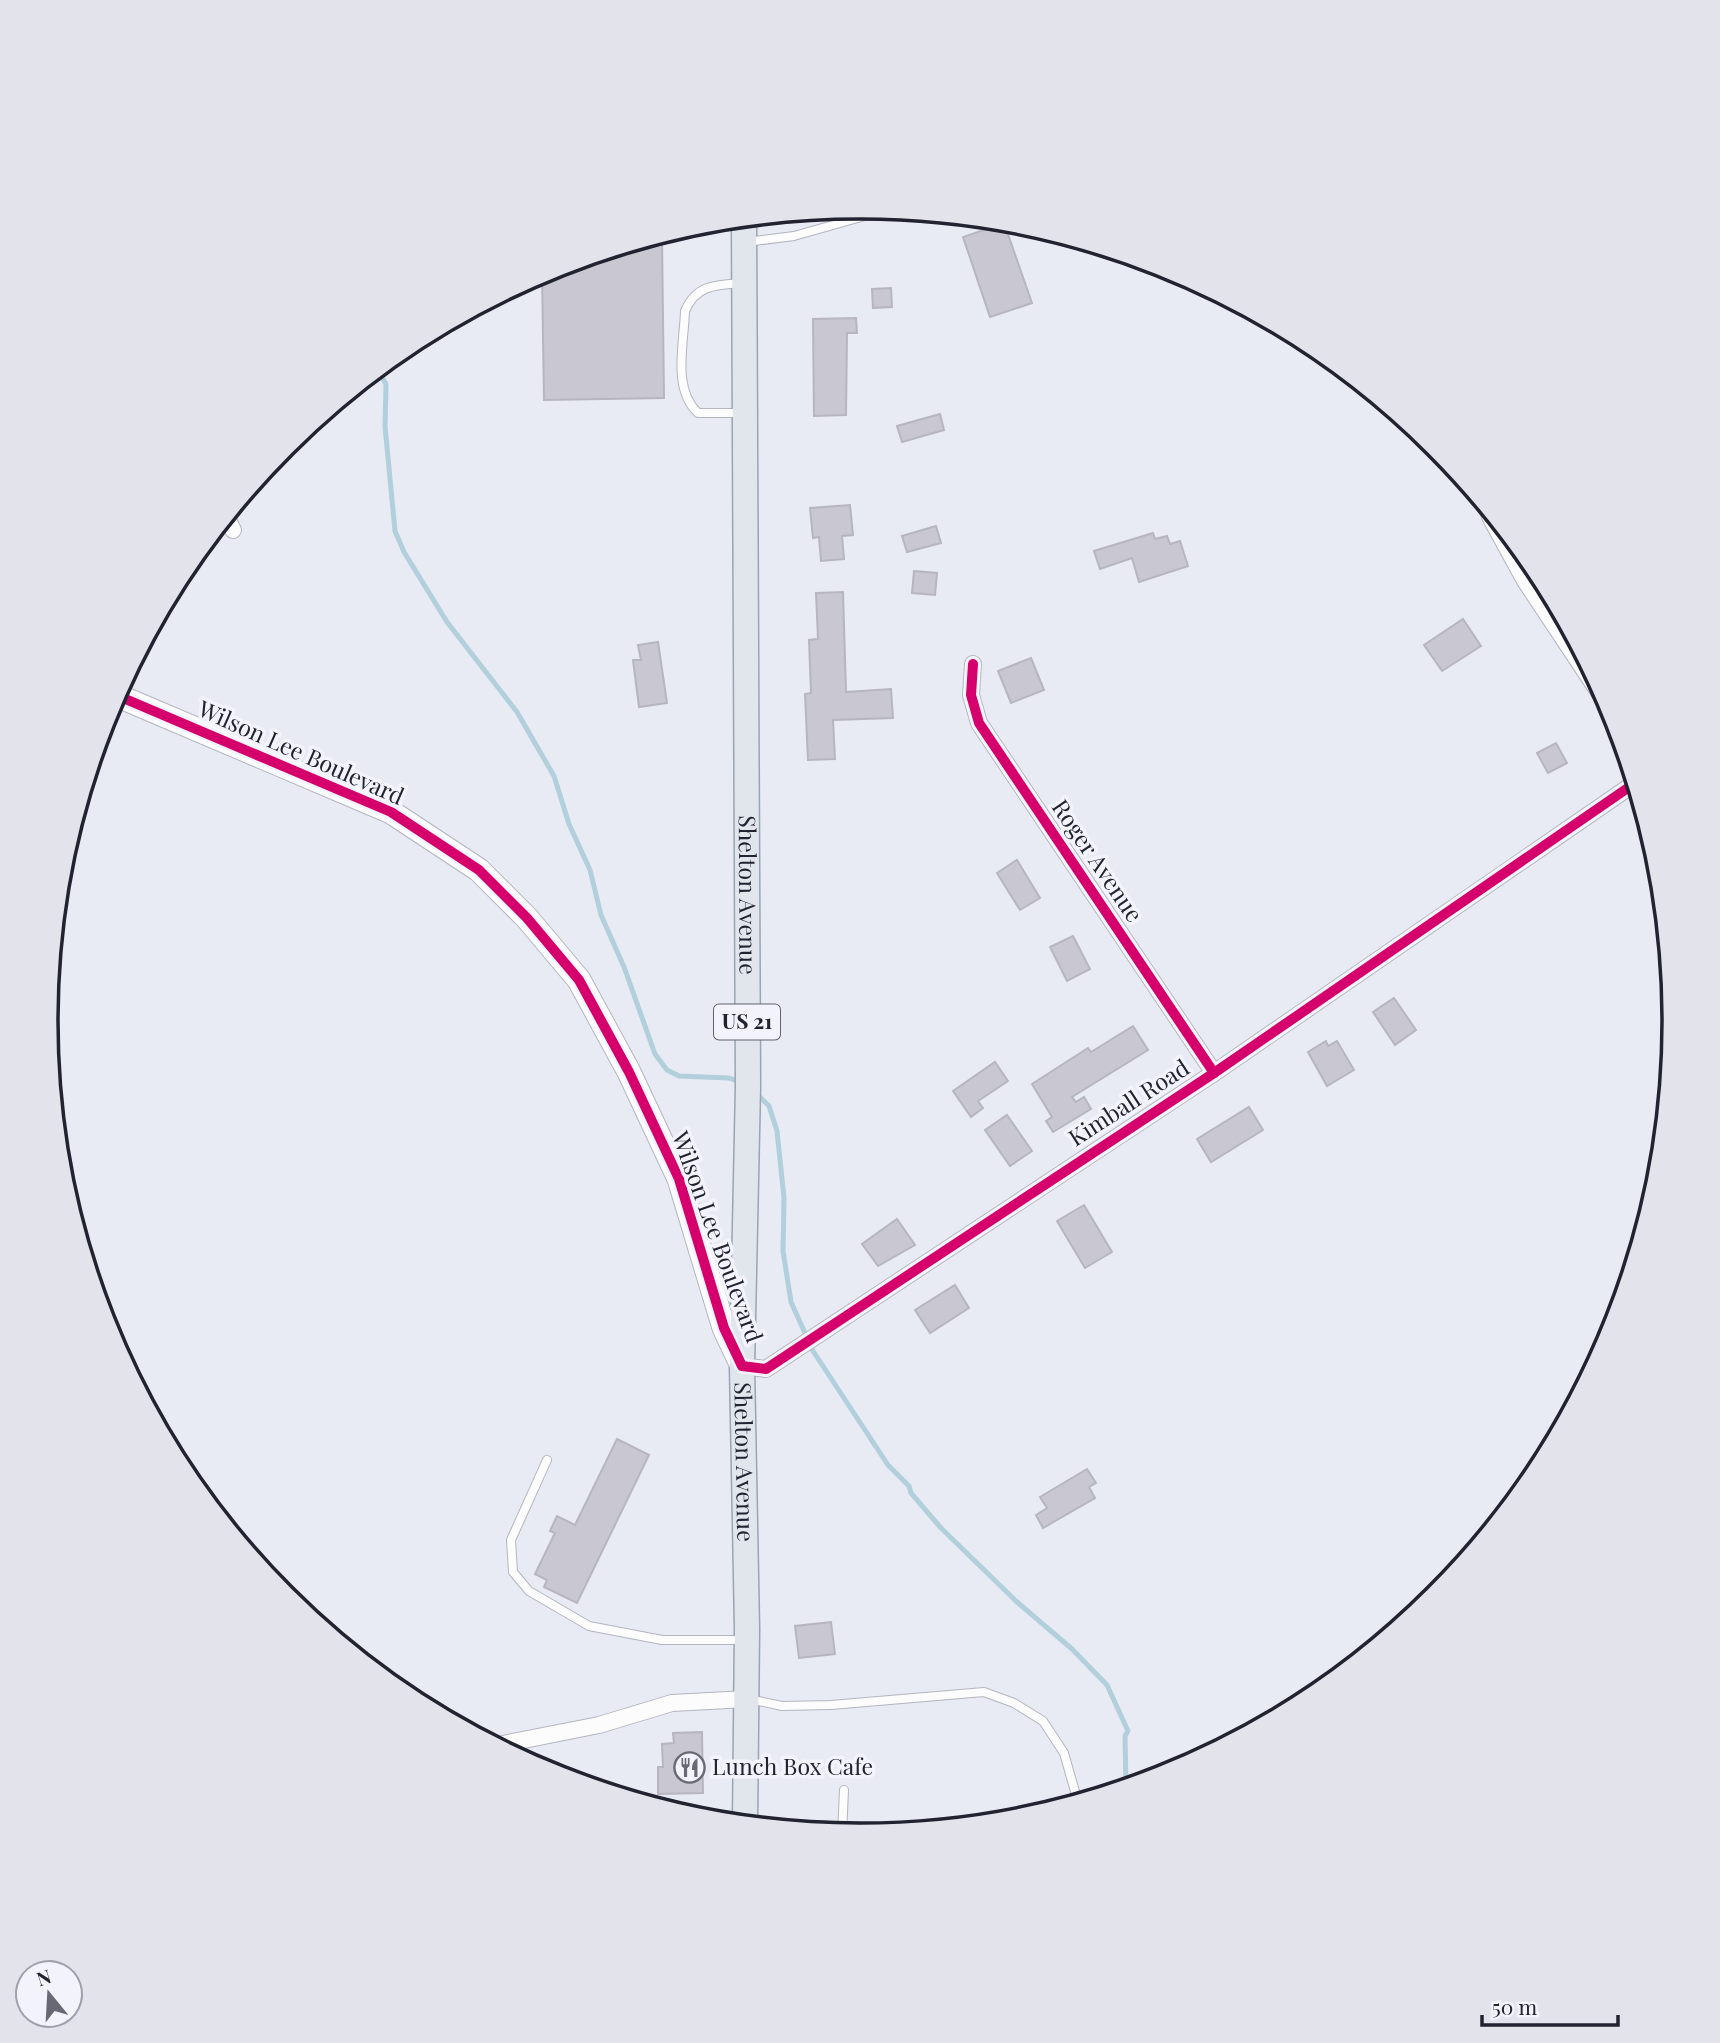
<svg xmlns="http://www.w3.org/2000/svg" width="1720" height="2043" font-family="'Playfair Display',serif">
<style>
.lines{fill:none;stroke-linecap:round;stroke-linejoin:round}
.stream{stroke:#b1d0dc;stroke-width:5}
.building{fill:#c9c7d2;stroke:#b7b5c0;stroke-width:2}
.lane-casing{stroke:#b3b5bf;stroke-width:10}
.street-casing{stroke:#b3b5bf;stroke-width:18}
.secondary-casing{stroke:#b3b5bf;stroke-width:25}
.primary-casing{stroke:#99a5b3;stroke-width:27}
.lane{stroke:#fcfcfd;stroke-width:8}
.street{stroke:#fcfcfd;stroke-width:16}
.secondary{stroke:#fcfcfd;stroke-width:23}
.primary{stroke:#e0e6ec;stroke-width:24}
.cycleway-casing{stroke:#f3f4fb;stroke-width:15}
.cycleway{stroke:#d6006c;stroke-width:10}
.labels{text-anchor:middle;stroke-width:7;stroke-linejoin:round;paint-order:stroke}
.shield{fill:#f3f4fb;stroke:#60626d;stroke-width:2}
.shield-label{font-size:21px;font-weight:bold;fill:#212330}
.street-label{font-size:23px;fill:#212330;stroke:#f3f4fb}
.poi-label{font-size:23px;fill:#212330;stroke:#f3f4fb;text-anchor:start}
.rim{fill:none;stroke:#212330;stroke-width:3.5}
</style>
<rect width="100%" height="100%" fill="#e8eaf4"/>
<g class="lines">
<g class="stream">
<path d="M 377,369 L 386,384 L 385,426 L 395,531 L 404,552 L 447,622 L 517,712 L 554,776 L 569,824 L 590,870 L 601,915 L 624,967 L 655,1054 L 667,1070 L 679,1076 L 729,1078 L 740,1082"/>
<path d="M 757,1094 L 769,1106 L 777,1131 L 784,1198 L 783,1251 L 791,1302 L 813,1351 L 888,1465 L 909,1486 L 911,1493 L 941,1528 L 1017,1602 L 1072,1649 L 1107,1685 L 1128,1731 L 1125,1736 L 1126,1788"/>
</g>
</g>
<g class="building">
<path d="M 1004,223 L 1032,303 L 990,317 L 963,237 Z"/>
<path d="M 646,239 L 662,239 L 664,398 L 544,400 L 542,272 Z"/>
<path d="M 891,288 L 892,307 L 873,308 L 872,289 Z"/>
<path d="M 856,318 L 857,333 L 847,333 L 846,415 L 814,416 L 813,319 Z"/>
<path d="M 940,414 L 944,430 L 902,442 L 897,426 Z"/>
<path d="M 850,505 L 853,535 L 842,536 L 844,559 L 821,561 L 819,537 L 813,538 L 810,508 Z"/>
<path d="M 936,526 L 941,543 L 907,552 L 902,536 Z"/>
<path d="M 1153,533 L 1155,539 L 1167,536 L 1170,544 L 1180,541 L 1188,566 L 1139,582 L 1132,558 L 1100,569 L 1094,551 Z"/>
<path d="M 914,571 L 937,573 L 935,595 L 912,593 Z"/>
<path d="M 843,592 L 846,692 L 891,689 L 893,718 L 833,720 L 835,759 L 808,760 L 805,694 L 811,693 L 809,640 L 818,639 L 816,593 Z"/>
<path d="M 1463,619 L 1481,646 L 1442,671 L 1424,645 Z"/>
<path d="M 658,642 L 667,703 L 639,707 L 633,660 L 641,660 L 638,645 Z"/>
<path d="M 1031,658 L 1044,690 L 1011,703 L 998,671 Z"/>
<path d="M 1556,743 L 1567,763 L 1548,773 L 1537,753 Z"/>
<path d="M 1017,860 L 1040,898 L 1020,910 L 997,873 Z"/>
<path d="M 1073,936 L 1090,969 L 1067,981 L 1050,947 Z"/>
<path d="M 1394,998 L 1416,1030 L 1395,1045 L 1373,1012 Z"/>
<path d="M 1133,1026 L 1148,1050 L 1072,1097 L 1076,1102 L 1084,1097 L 1091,1109 L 1053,1132 L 1046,1121 L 1052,1117 L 1032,1084 L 1088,1048 L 1091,1052 Z"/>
<path d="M 1326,1041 L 1328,1046 L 1337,1041 L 1354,1070 L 1327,1086 L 1308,1052 Z"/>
<path d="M 995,1062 L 1008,1081 L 978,1101 L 983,1108 L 971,1117 L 953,1091 Z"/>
<path d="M 1249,1107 L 1263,1130 L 1211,1162 L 1197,1139 Z"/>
<path d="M 1007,1115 L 1032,1151 L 1010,1166 L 985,1130 Z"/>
<path d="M 1084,1205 L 1112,1252 L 1085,1268 L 1057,1221 Z"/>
<path d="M 897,1219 L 915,1245 L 878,1266 L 862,1244 Z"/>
<path d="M 955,1285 L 969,1308 L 930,1333 L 915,1310 Z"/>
<path d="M 617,1439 L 649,1455 L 577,1603 L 544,1587 L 547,1580 L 535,1574 L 555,1533 L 550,1531 L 557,1516 L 575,1525 Z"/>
<path d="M 1087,1469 L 1096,1483 L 1089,1487 L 1095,1498 L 1043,1528 L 1036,1515 L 1047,1508 L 1040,1497 Z"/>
<path d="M 831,1622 L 835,1654 L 799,1658 L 795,1626 Z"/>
<path d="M 702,1732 L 703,1793 L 658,1794 L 658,1767 L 663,1767 L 662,1744 L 674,1743 L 673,1733 Z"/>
</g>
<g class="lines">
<defs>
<g id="lane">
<path d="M 747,242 L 794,236 L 886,210"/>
<path d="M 742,283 C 715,285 696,285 685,311 C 684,344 672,389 698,413 L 742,413"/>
<path d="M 547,1460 L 511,1540 L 513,1572 L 529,1591 L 589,1626 L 662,1640 L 744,1640"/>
<path d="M 749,1699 L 782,1706 L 831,1705 L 984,1692 L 1014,1703 L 1043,1721 L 1064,1753 L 1078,1802"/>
<path d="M 842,1834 L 844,1790"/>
</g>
<g id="street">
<path d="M 226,516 L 233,530"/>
<path d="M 973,664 L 971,695 L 979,723 L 1214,1073"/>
<path d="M 742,1366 L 766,1369 L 1214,1073 L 1635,783"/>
<path d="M 503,1744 L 599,1725 L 672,1703 L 746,1699"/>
</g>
<g id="secondary">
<path d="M 1493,515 L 1528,579 L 1603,692"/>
<path d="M 116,695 L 391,812 L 479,870 L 527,918 L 579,980 L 629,1072 L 679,1179 L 724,1328 L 742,1366"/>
</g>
<g id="primary">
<path id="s1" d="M 744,218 L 748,1086 L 742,1366 L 747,1629 L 745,1825"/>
</g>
</defs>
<use href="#lane" class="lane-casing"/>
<use href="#street" class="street-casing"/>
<use href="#secondary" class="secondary-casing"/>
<use href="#primary" class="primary-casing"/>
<use href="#lane" class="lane"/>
<use href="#street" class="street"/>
<use href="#secondary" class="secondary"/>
<use href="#primary" class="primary"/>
<defs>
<g id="cycleway">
<path d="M 973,664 L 971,695 L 979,723 L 1214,1073"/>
<path d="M 116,695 L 391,812 L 479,870 L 527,918 L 579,980 L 629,1072 L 679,1179 L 724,1328 L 742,1366 L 766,1369 L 1214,1073 L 1635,783"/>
</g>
</defs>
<use href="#cycleway" class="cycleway-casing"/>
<use href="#cycleway" class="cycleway"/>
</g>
<defs>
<symbol id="restaurant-ring" viewBox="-11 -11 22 22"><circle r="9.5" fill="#f3f4fb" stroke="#676975" stroke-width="1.5"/><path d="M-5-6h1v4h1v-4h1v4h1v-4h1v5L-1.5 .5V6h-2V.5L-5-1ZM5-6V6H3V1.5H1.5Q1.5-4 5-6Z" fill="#676975"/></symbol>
</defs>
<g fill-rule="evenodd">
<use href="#restaurant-ring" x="672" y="1750" width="35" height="35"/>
</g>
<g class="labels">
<rect class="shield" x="714" y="1004.5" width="66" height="35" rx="5"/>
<g class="shield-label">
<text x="747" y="1029">US 21</text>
</g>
<g class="street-label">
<text transform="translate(301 753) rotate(24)" y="8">Wilson Lee Boulevard</text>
<text transform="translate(1097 861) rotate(56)" y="8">Roger Avenue</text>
<text dy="8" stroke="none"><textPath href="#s1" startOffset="677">Shelton Avenue</textPath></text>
<text transform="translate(1129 1103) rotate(-33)" y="8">Kimball Road</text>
<text transform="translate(717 1237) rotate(70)" y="8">Wilson Lee Boulevard</text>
<text dy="8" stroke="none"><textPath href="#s1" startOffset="1244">Shelton Avenue</textPath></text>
</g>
<g class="poi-label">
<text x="712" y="1775">Lunch Box Cafe</text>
</g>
</g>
<path d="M0 0H1720V2043H0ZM58 1021a802 802 0 1 1 1604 0a802 802 0 1 1-1604 0Z" fill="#e2e3eb" fill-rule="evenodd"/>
<path class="rim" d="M58 1021a802 802 0 1 1 1604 0a802 802 0 1 1-1604 0Z"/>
<g transform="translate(49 1994) rotate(342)"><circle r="33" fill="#f3f4fb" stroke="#9fa0aa" stroke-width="2"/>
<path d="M0-5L12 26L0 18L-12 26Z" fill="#676975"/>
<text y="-10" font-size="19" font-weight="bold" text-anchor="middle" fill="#212330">N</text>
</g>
<path d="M1482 2015v10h136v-10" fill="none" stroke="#212330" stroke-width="3.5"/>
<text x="1492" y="2015" font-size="21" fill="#212330" stroke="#f3f4fb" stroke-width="5" paint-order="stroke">50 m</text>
</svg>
